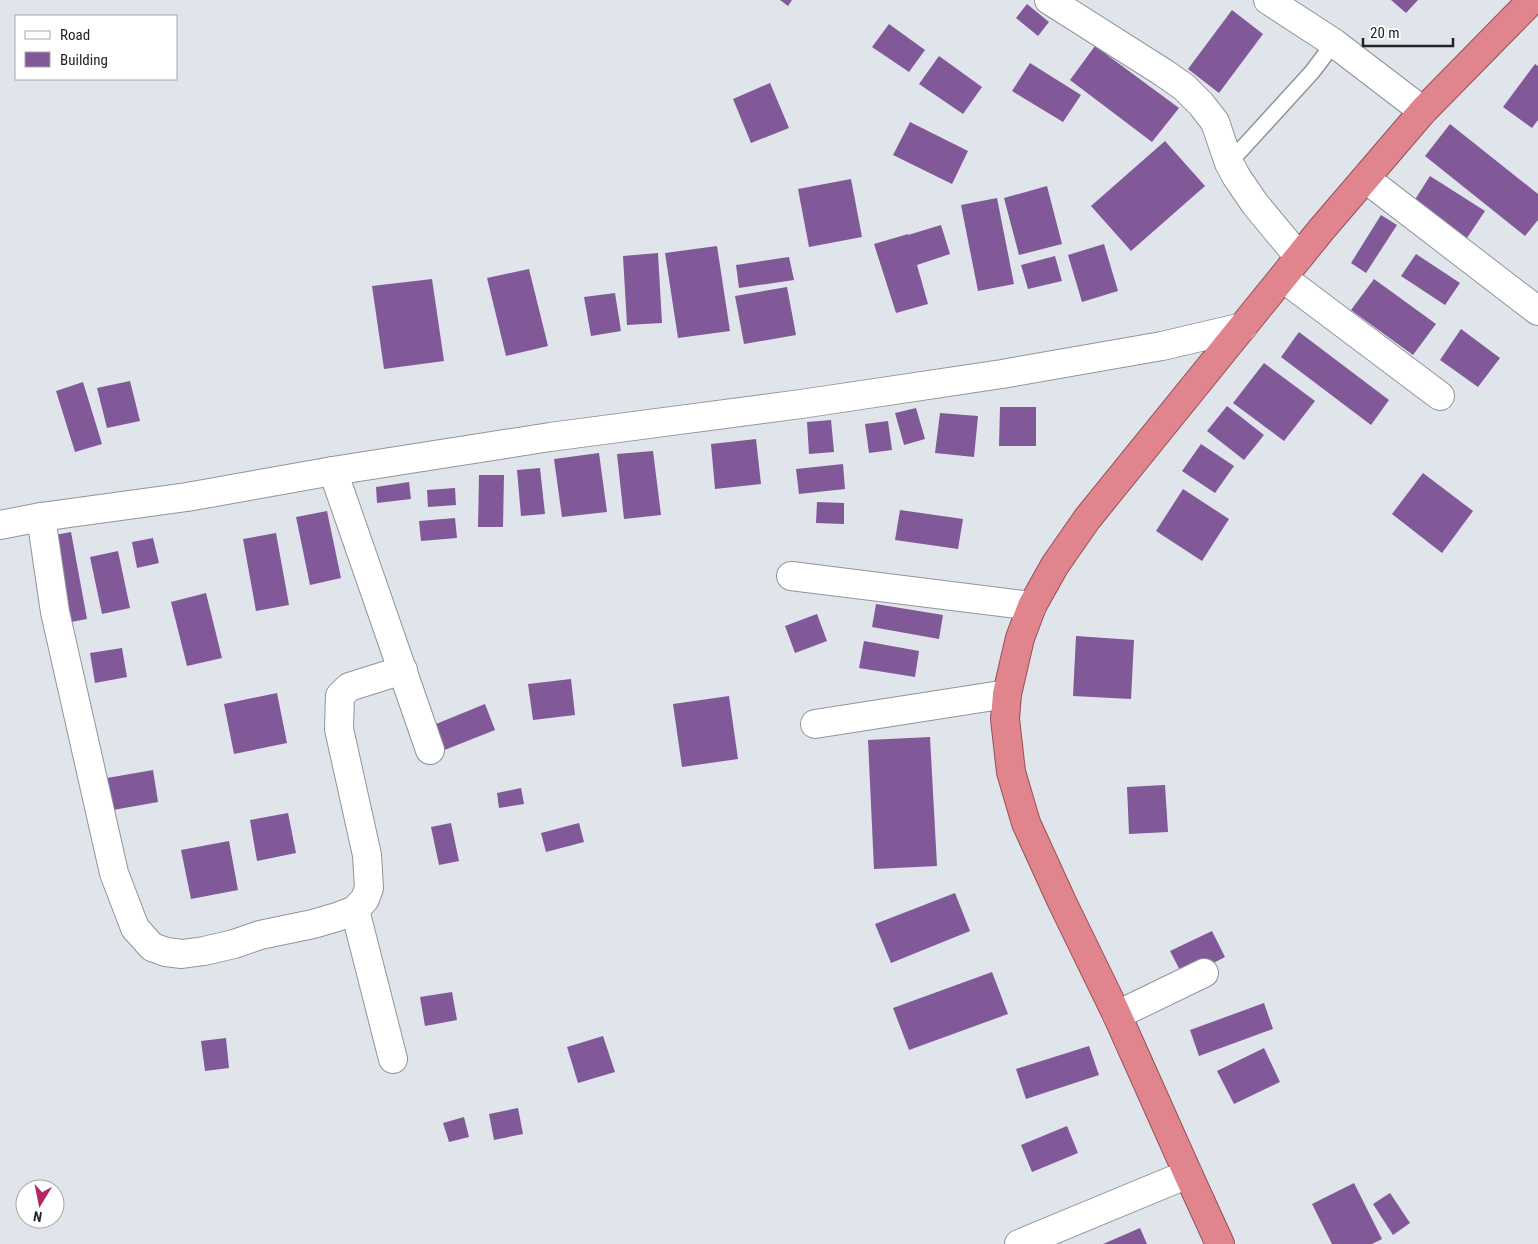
<svg xmlns="http://www.w3.org/2000/svg" width="1538" height="1244" font-family="'Roboto Condensed',sans-serif">
<style>
.building{fill:#815998}
.lines{fill:none;stroke-linecap:round;stroke-linejoin:round}
.service-casing{stroke:#91959b;stroke-width:18}
.minor-casing{stroke:#91959b;stroke-width:30}
.tertiary-casing{stroke:#91959b;stroke-width:30}
.trunk-casing{stroke:#984f57;stroke-width:30}
.service{stroke:#fff;stroke-width:15}
.minor{stroke:#fff;stroke-width:28}
.tertiary{stroke:#fff;stroke-width:28}
.trunk{stroke:#e0848e;stroke-width:28}
</style>
<rect width="100%" height="100%" fill="#e0e5eb"/>
<g class="building">
<path d="M 780,0 L 792,0 L 788,6 Z"/>
<path d="M 1391,0 L 1418,0 L 1406,13 Z"/>
<path d="M 1027,4 L 1049,22 L 1038,36 L 1016,18 Z"/>
<path d="M 1232,10 L 1263,34 L 1219,93 L 1188,69 Z"/>
<path d="M 889,24 L 925,50 L 909,72 L 872,47 Z"/>
<path d="M 1095,46 L 1179,108 L 1152,142 L 1070,80 Z"/>
<path d="M 939,56 L 982,87 L 963,114 L 919,84 Z"/>
<path d="M 1030,63 L 1081,95 L 1063,122 L 1012,91 Z"/>
<path d="M 1535,64 L 1538,66 L 1538,120 L 1532,128 L 1503,107 Z"/>
<path d="M 770,83 L 789,128 L 751,143 L 733,99 Z"/>
<path d="M 910,122 L 968,151 L 952,184 L 893,155 Z"/>
<path d="M 1450,124 L 1538,194 L 1538,220 L 1525,236 L 1425,156 Z"/>
<path d="M 1165,141 L 1205,186 L 1131,251 L 1091,206 Z"/>
<path d="M 1430,176 L 1485,211 L 1463,244 L 1409,209 Z"/>
<path d="M 851,179 L 862,237 L 809,247 L 798,189 Z"/>
<path d="M 1047,186 L 1062,244 L 1019,255 L 1004,198 Z"/>
<path d="M 997,198 L 1014,284 L 978,291 L 961,205 Z"/>
<path d="M 1381,215 L 1397,225 L 1366,273 L 1351,263 Z"/>
<path d="M 941,225 L 950,254 L 917,265 L 928,304 L 896,313 L 874,244 L 908,234 L 908,235 Z"/>
<path d="M 1104,244 L 1118,291 L 1082,302 L 1068,255 Z"/>
<path d="M 717,246 L 730,331 L 678,338 L 665,253 Z"/>
<path d="M 658,253 L 662,323 L 627,325 L 623,256 Z"/>
<path d="M 1416,254 L 1460,283 L 1445,305 L 1401,276 Z"/>
<path d="M 1055,256 L 1062,281 L 1028,289 L 1021,265 Z"/>
<path d="M 789,257 L 794,280 L 739,288 L 736,265 Z"/>
<path d="M 529,269 L 548,346 L 506,356 L 487,278 Z"/>
<path d="M 432,279 L 444,361 L 384,369 L 372,286 Z"/>
<path d="M 1374,279 L 1436,324 L 1413,355 L 1351,310 Z"/>
<path d="M 787,287 L 796,335 L 744,344 L 735,296 Z"/>
<path d="M 615,293 L 621,331 L 591,336 L 584,297 Z"/>
<path d="M 1461,329 L 1500,358 L 1478,387 L 1440,360 Z"/>
<path d="M 1299,332 L 1389,400 L 1371,425 L 1281,357 Z"/>
<path d="M 1264,363 L 1315,401 L 1284,441 L 1233,403 Z"/>
<path d="M 130,381 L 140,421 L 107,428 L 97,388 Z"/>
<path d="M 83,382 L 102,444 L 75,452 L 56,391 Z"/>
<path d="M 1227,406 L 1264,435 L 1244,460 L 1207,431 Z"/>
<path d="M 1000,407 L 1036,407 L 1036,446 L 999,446 Z"/>
<path d="M 916,408 L 925,439 L 904,445 L 895,413 Z"/>
<path d="M 940,413 L 978,416 L 974,457 L 935,453 Z"/>
<path d="M 831,420 L 834,452 L 809,454 L 807,422 Z"/>
<path d="M 888,421 L 892,450 L 869,453 L 865,424 Z"/>
<path d="M 756,439 L 761,484 L 715,489 L 711,444 Z"/>
<path d="M 1201,444 L 1234,466 L 1215,493 L 1182,471 Z"/>
<path d="M 653,451 L 661,515 L 624,519 L 617,454 Z"/>
<path d="M 599,453 L 607,512 L 562,517 L 554,459 Z"/>
<path d="M 843,464 L 845,489 L 799,494 L 796,469 Z"/>
<path d="M 540,468 L 545,514 L 521,516 L 517,470 Z"/>
<path d="M 1423,473 L 1473,511 L 1442,553 L 1392,514 Z"/>
<path d="M 479,475 L 504,475 L 503,527 L 478,527 Z"/>
<path d="M 409,482 L 411,499 L 377,503 L 376,487 Z"/>
<path d="M 455,488 L 456,505 L 428,507 L 427,490 Z"/>
<path d="M 1183,489 L 1229,519 L 1202,561 L 1156,531 Z"/>
<path d="M 817,502 L 844,503 L 844,524 L 816,523 Z"/>
<path d="M 900,510 L 963,519 L 958,549 L 895,540 Z"/>
<path d="M 327,511 L 341,578 L 310,585 L 296,517 Z"/>
<path d="M 455,518 L 457,538 L 421,541 L 419,521 Z"/>
<path d="M 71,532 L 87,619 L 71,622 L 55,535 Z"/>
<path d="M 276,533 L 289,605 L 256,611 L 243,539 Z"/>
<path d="M 153,538 L 159,563 L 137,568 L 132,542 Z"/>
<path d="M 118,551 L 130,608 L 102,614 L 90,557 Z"/>
<path d="M 206,593 L 222,658 L 187,666 L 171,602 Z"/>
<path d="M 876,604 L 943,615 L 939,639 L 872,627 Z"/>
<path d="M 817,614 L 827,641 L 795,653 L 785,626 Z"/>
<path d="M 1076,636 L 1134,640 L 1131,699 L 1073,696 Z"/>
<path d="M 864,641 L 919,651 L 915,677 L 859,668 Z"/>
<path d="M 122,648 L 127,677 L 95,683 L 90,653 Z"/>
<path d="M 571,679 L 575,715 L 533,720 L 528,684 Z"/>
<path d="M 277,693 L 287,743 L 234,754 L 224,704 Z"/>
<path d="M 729,696 L 738,759 L 682,767 L 673,704 Z"/>
<path d="M 485,704 L 495,730 L 442,751 L 431,726 Z"/>
<path d="M 930,737 L 937,866 L 874,869 L 868,740 Z"/>
<path d="M 153,770 L 158,802 L 113,810 L 107,778 Z"/>
<path d="M 1165,785 L 1168,832 L 1129,834 L 1127,787 Z"/>
<path d="M 521,788 L 524,804 L 499,808 L 497,793 Z"/>
<path d="M 288,813 L 296,853 L 257,861 L 250,820 Z"/>
<path d="M 451,823 L 459,861 L 439,865 L 431,827 Z"/>
<path d="M 579,823 L 584,842 L 546,852 L 541,833 Z"/>
<path d="M 229,841 L 238,890 L 191,899 L 181,850 Z"/>
<path d="M 955,893 L 970,931 L 891,963 L 875,924 Z"/>
<path d="M 1212,931 L 1225,957 L 1184,978 L 1170,951 Z"/>
<path d="M 992,972 L 1008,1014 L 909,1050 L 893,1008 Z"/>
<path d="M 452,992 L 457,1020 L 425,1026 L 420,997 Z"/>
<path d="M 1264,1003 L 1273,1029 L 1199,1056 L 1190,1030 Z"/>
<path d="M 603,1036 L 615,1072 L 578,1083 L 567,1047 Z"/>
<path d="M 226,1038 L 229,1068 L 205,1071 L 201,1041 Z"/>
<path d="M 1089,1046 L 1099,1075 L 1026,1099 L 1016,1069 Z"/>
<path d="M 1264,1048 L 1280,1082 L 1234,1104 L 1217,1071 Z"/>
<path d="M 518,1108 L 523,1134 L 494,1140 L 489,1114 Z"/>
<path d="M 464,1117 L 469,1137 L 449,1142 L 443,1123 Z"/>
<path d="M 1067,1126 L 1078,1153 L 1032,1172 L 1021,1145 Z"/>
<path d="M 1354,1183 L 1382,1239 L 1372,1244 L 1332,1244 L 1312,1204 Z"/>
<path d="M 1390,1193 L 1410,1223 L 1393,1235 L 1373,1204 Z"/>
<path d="M 1140,1228 L 1147,1244 L 1103,1244 Z"/>
</g>
<g class="lines">
<defs>
<path id="service" d="M 1229,163 L 1312,72 L 1334,43"/>
<g id="minor">
<path d="M 1049,0 L 1164,73 L 1184,87 L 1201,104 L 1215,122 L 1229,163 L 1236,176 L 1255,204 L 1299,257"/>
<path d="M 1268,0 L 1334,43 L 1423,111"/>
<path d="M 1366,179 L 1538,311"/>
<path d="M 1283,278 L 1440,396"/>
<path d="M 333,471 L 430,750"/>
<path d="M 41,517 L 55,612 L 114,873 L 135,928 L 152,947 L 166,952 L 182,954 L 204,951 L 234,944 L 260,935 L 313,924 L 337,917 L 355,910 L 365,899 L 369,888 L 367,855 L 339,729 L 340,696 L 349,687 L 403,670"/>
<path d="M 791,576 L 1032,606"/>
<path d="M 815,724 L 1007,694"/>
<path d="M 355,910 L 393,1059"/>
<path d="M 1117,1015 L 1204,973"/>
<path d="M 1019,1244 L 1188,1174"/>
</g>
<path id="tertiary" d="M 0,525 L 41,517 L 187,497 L 333,471 L 550,437 L 801,404 L 1002,374 L 1162,346 L 1243,327"/>
<path id="trunk" d="M 1220,1244 L 1188,1174 L 1117,1015 L 1062,902 L 1026,823 L 1011,772 L 1005,719 L 1007,694 L 1020,638 L 1032,606 L 1055,565 L 1087,519 L 1321,230 L 1423,111 L 1532,0"/>
</defs>
<use href="#service" class="service-casing"/>
<use href="#minor" class="minor-casing"/>
<use href="#tertiary" class="tertiary-casing"/>
<use href="#trunk" class="trunk-casing"/>
<use href="#service" class="service"/>
<use href="#minor" class="minor"/>
<use href="#tertiary" class="tertiary"/>
<use href="#trunk" class="trunk"/>
</g>
<rect x="15" y="15" width="162" height="65" fill="#ffffff" stroke="#a7a7a8"/>
<rect x="25" y="31" width="25" height="8" fill="#ffffff" stroke="#a7a7a8"/>
<text x="60" y="40" font-size="15" fill="#222426">Road</text>
<rect x="25" y="52" width="25" height="15" fill="#815998" stroke="#a7a7a8"/>
<text x="60" y="65" font-size="15" fill="#222426">Building</text>
<g transform="translate(40 1204) rotate(190)"><circle r="24" fill="#ffffff" stroke="#a7a7a8"/>
<path d="M0-4L9 19L0 12L-9 19Z" fill="#b12766"/>
<text y="-8" font-size="14" font-weight="bold" text-anchor="middle" fill="#222426">N</text>
</g>
<path d="M1363 38v8h90v-8" fill="none" stroke="#222426" stroke-width="2.5"/>
<text x="1370" y="38" font-size="15" fill="#222426" stroke="#ffffff" stroke-width="4" paint-order="stroke">20 m</text>
</svg>
